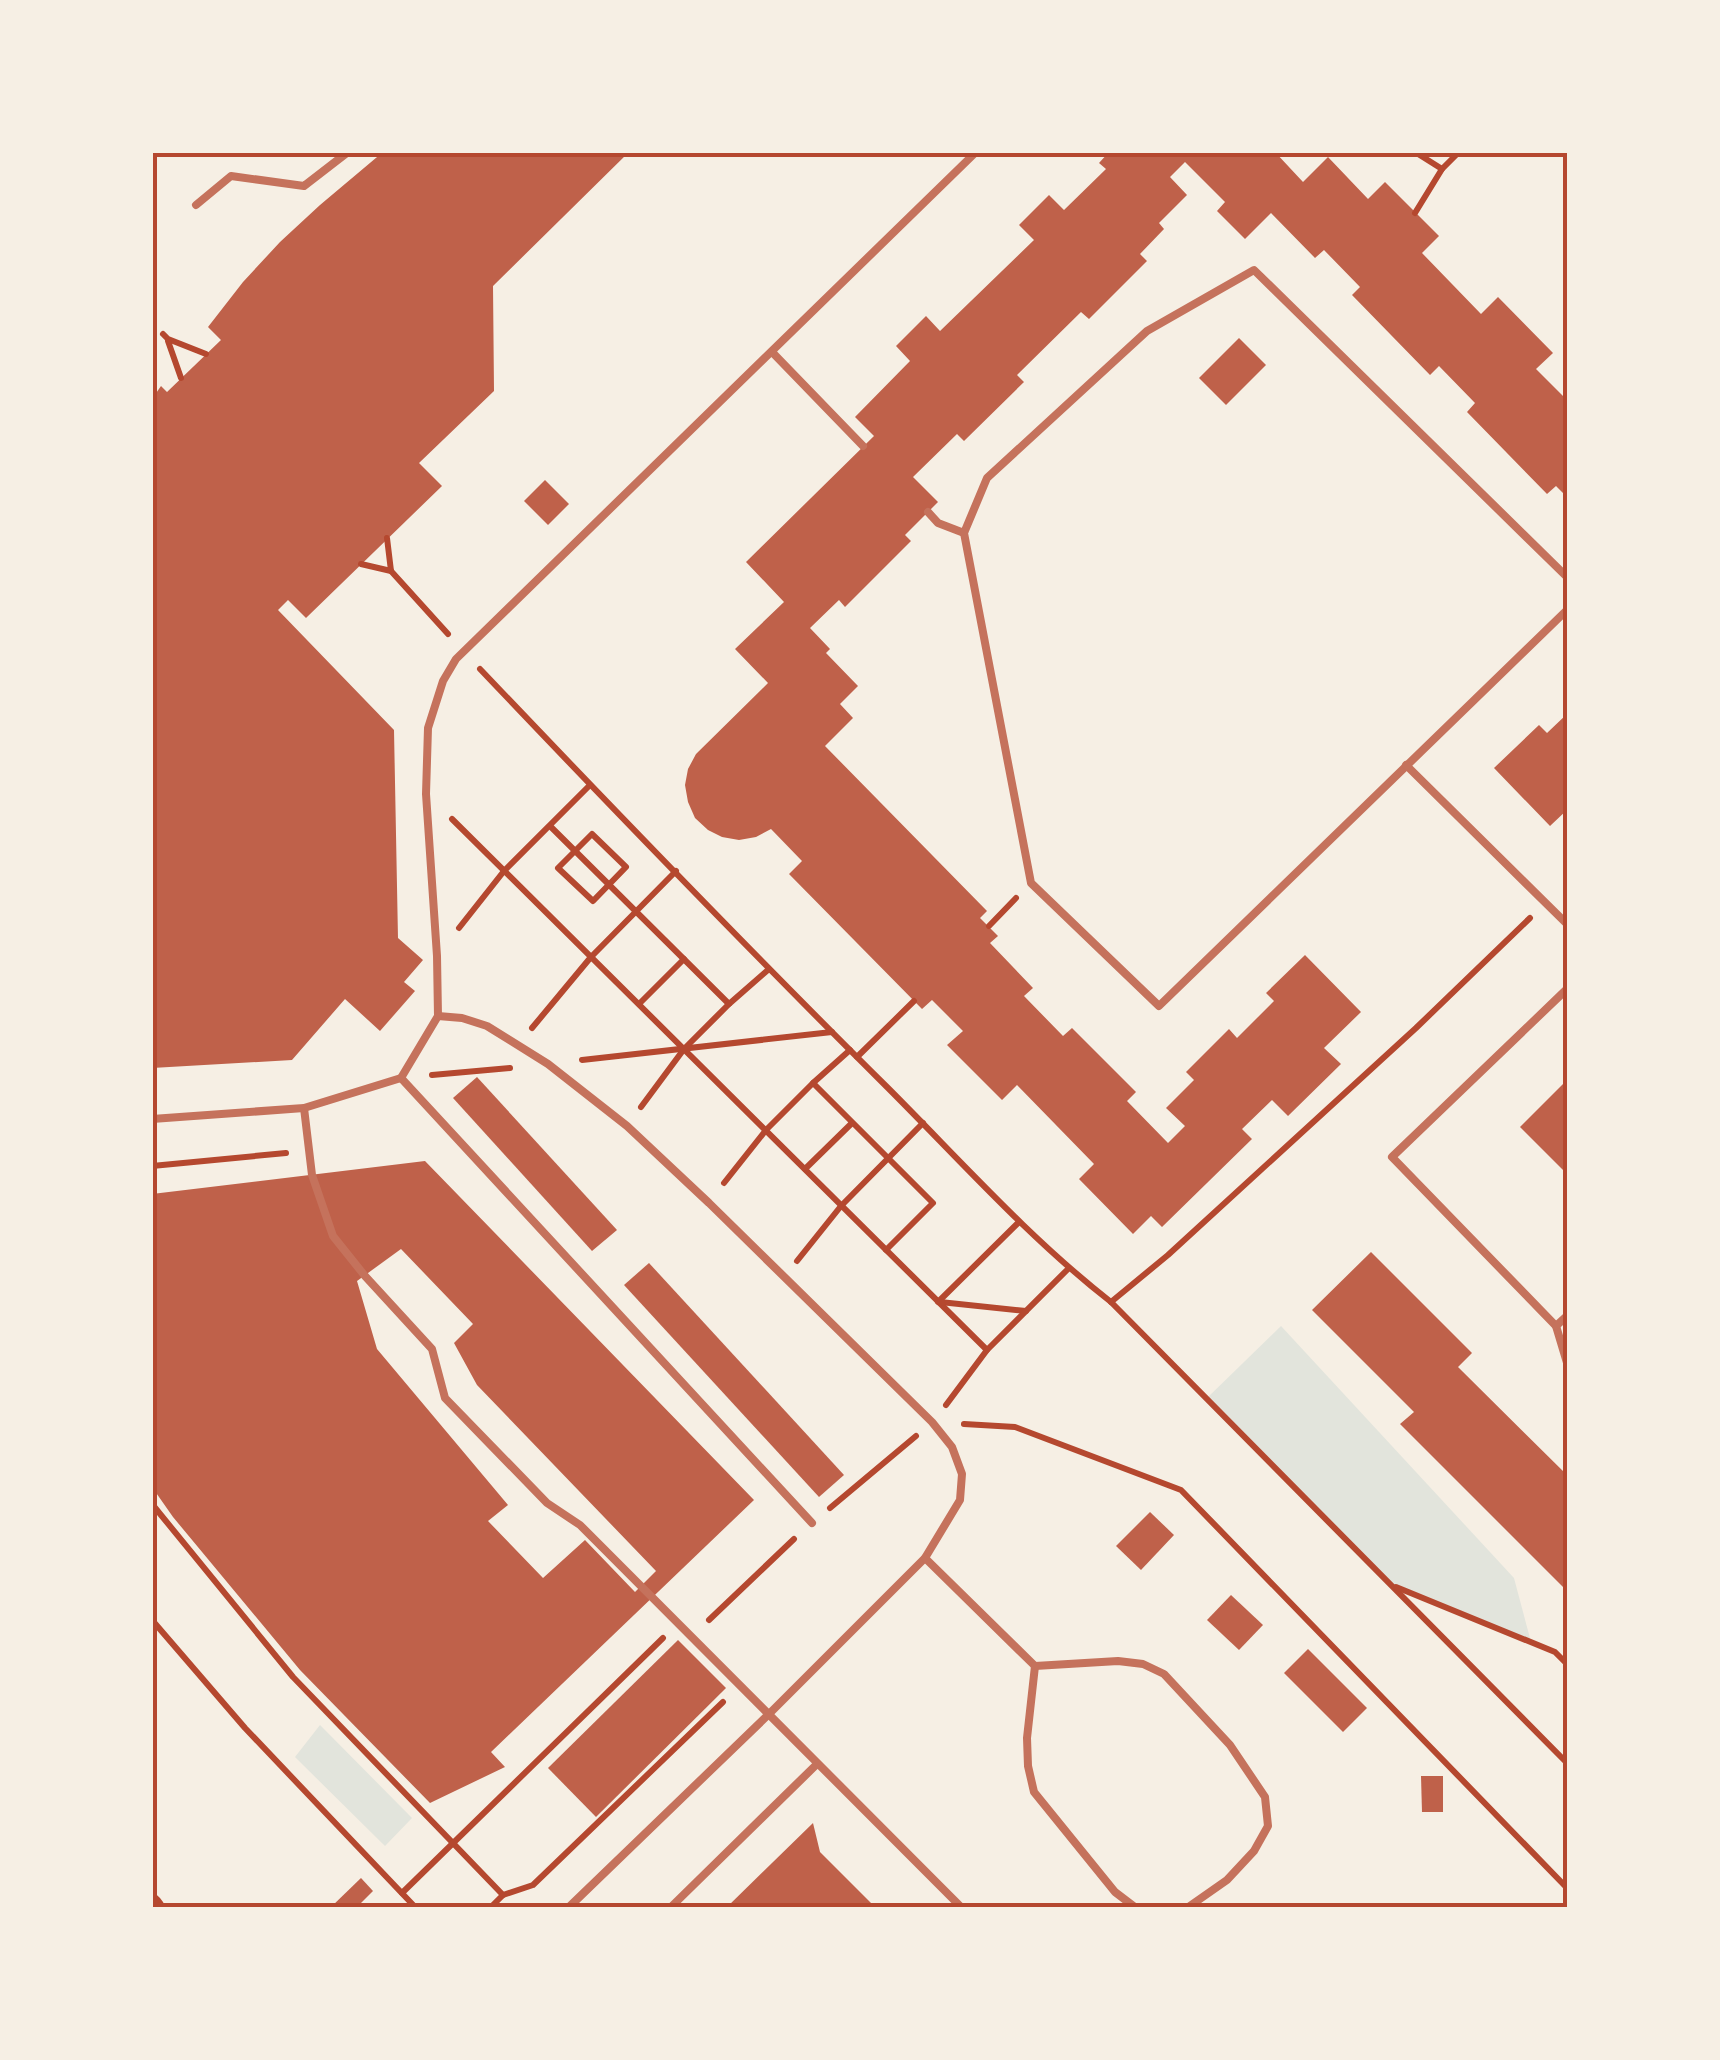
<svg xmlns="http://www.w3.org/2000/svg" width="1720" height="2060" font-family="'Golos Text',sans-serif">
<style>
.green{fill:#e2e4dc}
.building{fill:#bf614a;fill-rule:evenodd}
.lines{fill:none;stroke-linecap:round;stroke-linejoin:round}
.path{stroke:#b5482f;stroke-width:6}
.service{stroke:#c5725c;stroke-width:8}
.minor{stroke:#c5725c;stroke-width:10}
.secondary{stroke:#b5482f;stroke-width:20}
.neatline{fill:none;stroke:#b5482f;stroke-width:4}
</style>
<rect width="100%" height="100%" fill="#f6efe4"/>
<g class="green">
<path d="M 1281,1326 L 1514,1578 L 1531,1642 L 1390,1585 L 1206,1399 Z"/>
<path d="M 320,1725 L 412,1818 L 385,1846 L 295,1757 Z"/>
</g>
<g class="building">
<path d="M 383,152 L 629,152 L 493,286 L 494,391 L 419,463 L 442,486 L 306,618 L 288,600 L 278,610 L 394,730 L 398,938 L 423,960 L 404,982 L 415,991 L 380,1031 L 345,999 L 292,1060 L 152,1068 L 152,399 L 161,386 L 167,392 L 221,340 L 208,327 L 243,282 L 280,242 L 320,205 Z"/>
<path d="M 1109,152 L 1275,152 L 1303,182 L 1328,157 L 1368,199 L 1385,182 L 1439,236 L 1422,253 L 1481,314 L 1498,297 L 1553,353 L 1536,369 L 1568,401 L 1568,498 L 1556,486 L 1547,494 L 1467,412 L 1475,403 L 1439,366 L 1430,375 L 1352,295 L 1360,287 L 1324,250 L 1315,258 L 1271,213 L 1245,239 L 1217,211 L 1225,202 L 1185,162 L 1170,177 L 1187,195 L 1159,223 L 1164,229 L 1140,254 L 1147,261 L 1089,319 L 1081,312 L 1017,375 L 1024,382 L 964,441 L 957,434 L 913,477 L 938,502 L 905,535 L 911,541 L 845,607 L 839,600 L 810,628 L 830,649 L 826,653 L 858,686 L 840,704 L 853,718 L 825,746 L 987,911 L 980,918 L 998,936 L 990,943 L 1033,988 L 1024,996 L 1063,1036 L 1072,1028 L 1136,1092 L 1127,1101 L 1168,1143 L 1185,1126 L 1166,1108 L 1194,1080 L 1186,1072 L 1229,1029 L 1237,1038 L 1274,1001 L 1266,993 L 1305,955 L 1361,1012 L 1324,1048 L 1341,1064 L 1288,1116 L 1272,1100 L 1242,1129 L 1252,1139 L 1162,1227 L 1151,1216 L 1133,1234 L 1079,1179 L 1094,1164 L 1017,1085 L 1002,1100 L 947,1045 L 963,1031 L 932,1000 L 922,1009 L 789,874 L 802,861 L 771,829 L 756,837 L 739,840 L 722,837 L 708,830 L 695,818 L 688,802 L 685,785 L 688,769 L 696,754 L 768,683 L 735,649 L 784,602 L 746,562 L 874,436 L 855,417 L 910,361 L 896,346 L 926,316 L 940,331 L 1034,240 L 1019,225 L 1049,195 L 1064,210 L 1106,169 L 1099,163 Z"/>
<path d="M 1239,338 L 1266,365 L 1226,405 L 1199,378 Z"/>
<path d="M 545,480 L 569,504 L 548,525 L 524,501 Z"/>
<path d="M 1568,713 L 1568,809 L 1550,826 L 1494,768 L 1539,725 L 1547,733 Z"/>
<path d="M 477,1077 L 617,1230 L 592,1251 L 453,1098 Z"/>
<path d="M 1568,1079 L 1568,1175 L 1520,1127 Z"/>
<path d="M 425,1161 L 754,1500 L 491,1752 L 505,1767 L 430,1803 L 300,1670 L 173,1517 L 152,1487 L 152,1194 ZM 401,1249 L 473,1324 L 454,1343 L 477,1385 L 656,1571 L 635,1592 L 585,1540 L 543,1578 L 488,1521 L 508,1505 L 377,1349 L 357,1281 Z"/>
<path d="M 1371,1252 L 1472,1353 L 1458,1367 L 1568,1476 L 1568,1592 L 1400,1424 L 1414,1412 L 1312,1310 Z"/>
<path d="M 649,1263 L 844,1475 L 819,1497 L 624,1285 Z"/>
<path d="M 1150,1512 L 1174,1535 L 1141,1570 L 1116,1546 Z"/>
<path d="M 1231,1595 L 1263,1625 L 1239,1650 L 1207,1620 Z"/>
<path d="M 678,1640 L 726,1688 L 596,1817 L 548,1768 Z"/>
<path d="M 1308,1649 L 1367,1708 L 1343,1732 L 1284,1673 Z"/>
<path d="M 1421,1776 L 1443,1776 L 1443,1812 L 1422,1812 Z"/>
<path d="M 813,1823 L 820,1852 L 876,1908 L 726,1908 Z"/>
<path d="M 361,1878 L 373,1891 L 356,1908 L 330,1908 Z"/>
</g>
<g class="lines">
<g class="path">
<path d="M 1415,152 L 1442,169"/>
<path d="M 1415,213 L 1442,169 L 1459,152"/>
<path d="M 163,334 L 168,339 L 206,354"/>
<path d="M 168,341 L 181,378"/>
<path d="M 387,538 L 391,571 L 448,634"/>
<path d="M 361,564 L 391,571"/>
<path d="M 480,669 C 614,810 749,950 887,1087 C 960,1160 1029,1238 1111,1302 L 1568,1764"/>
<path d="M 452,819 L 987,1350"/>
<path d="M 550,826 L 729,1004"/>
<path d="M 592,834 L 626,867 L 593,901 L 558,868 Z"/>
<path d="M 989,926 L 1016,898"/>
<path d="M 459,928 L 504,871 L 590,785"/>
<path d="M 639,1004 L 684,959"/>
<path d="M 532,1028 L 591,957 L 676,871"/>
<path d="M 857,1057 L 914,1001"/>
<path d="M 582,1060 L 832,1032"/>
<path d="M 432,1075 L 510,1068"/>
<path d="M 813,1083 L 933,1203 L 886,1250"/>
<path d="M 641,1107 L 684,1049 L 729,1004 L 769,969"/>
<path d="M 152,1166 L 286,1153"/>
<path d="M 805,1169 L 852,1123"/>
<path d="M 724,1183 L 766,1130 L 813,1083 L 850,1050"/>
<path d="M 797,1261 L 841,1206 L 923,1123"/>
<path d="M 938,1302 L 1019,1222"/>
<path d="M 940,1302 L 1026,1311"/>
<path d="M 1111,1302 L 1168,1255 L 1416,1028 L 1530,918"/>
<path d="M 946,1405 L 987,1350 L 1068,1269"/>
<path d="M 964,1424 L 1015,1427 L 1181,1490 L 1568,1889"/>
<path d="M 152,1504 L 293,1677 L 503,1895"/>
<path d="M 830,1508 L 916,1436"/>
<path d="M 1396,1587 L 1555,1652 L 1568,1665"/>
<path d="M 152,1620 L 245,1728 L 416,1908"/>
<path d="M 709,1620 L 794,1539"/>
<path d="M 402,1893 L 663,1638"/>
<path d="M 490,1908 L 503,1895 L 533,1885 L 723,1702"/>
</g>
<g class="service">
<path d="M 196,205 L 231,176 L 304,186 L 348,152"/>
<path d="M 772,352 L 863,446"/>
<path d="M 928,512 L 938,523 L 964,533"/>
<path d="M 1568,578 L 1254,270 L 1147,331 L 987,478 L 964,533 L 1031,883 L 1159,1006 L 1568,609"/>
<path d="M 1406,765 L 1568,925"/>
<path d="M 1568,988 L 1392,1157 L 1556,1326 L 1568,1366"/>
<path d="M 438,1016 L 462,1018 L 487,1026 L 548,1064 L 627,1126 L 709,1203 L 932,1422 L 952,1447 L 962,1474 L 960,1500 L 925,1558 L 769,1714 L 568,1908"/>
<path d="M 401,1078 L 812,1523"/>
<path d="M 304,1108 L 312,1175 L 333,1236 L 365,1276 L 432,1349 L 445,1398 L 547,1503 L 580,1525 L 962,1908"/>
<path d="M 152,1119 L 304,1108 L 401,1078 L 438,1016 L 437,956 L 426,794 L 428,728 L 443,681 L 456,659 L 976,152"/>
<path d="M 1556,1326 L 1568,1315"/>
<path d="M 925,1558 L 1035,1666"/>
<path d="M 1035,1666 L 1118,1661 L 1143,1664 L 1164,1674 L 1230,1745 L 1265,1797 L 1268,1826 L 1254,1851 L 1227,1880 L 1187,1908"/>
<path d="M 1035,1666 L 1027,1738 L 1028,1766 L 1034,1792 L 1115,1892 L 1136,1908"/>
<path d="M 670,1908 L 817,1764"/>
</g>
<path class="minor" d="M 1565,152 L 1568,155"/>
<path class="secondary" d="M 152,1904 L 155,1908"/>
</g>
<rect width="1720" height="2060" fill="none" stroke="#f6efe4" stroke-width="310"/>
<rect x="155" y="155" width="1410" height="1750" class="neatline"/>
</svg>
